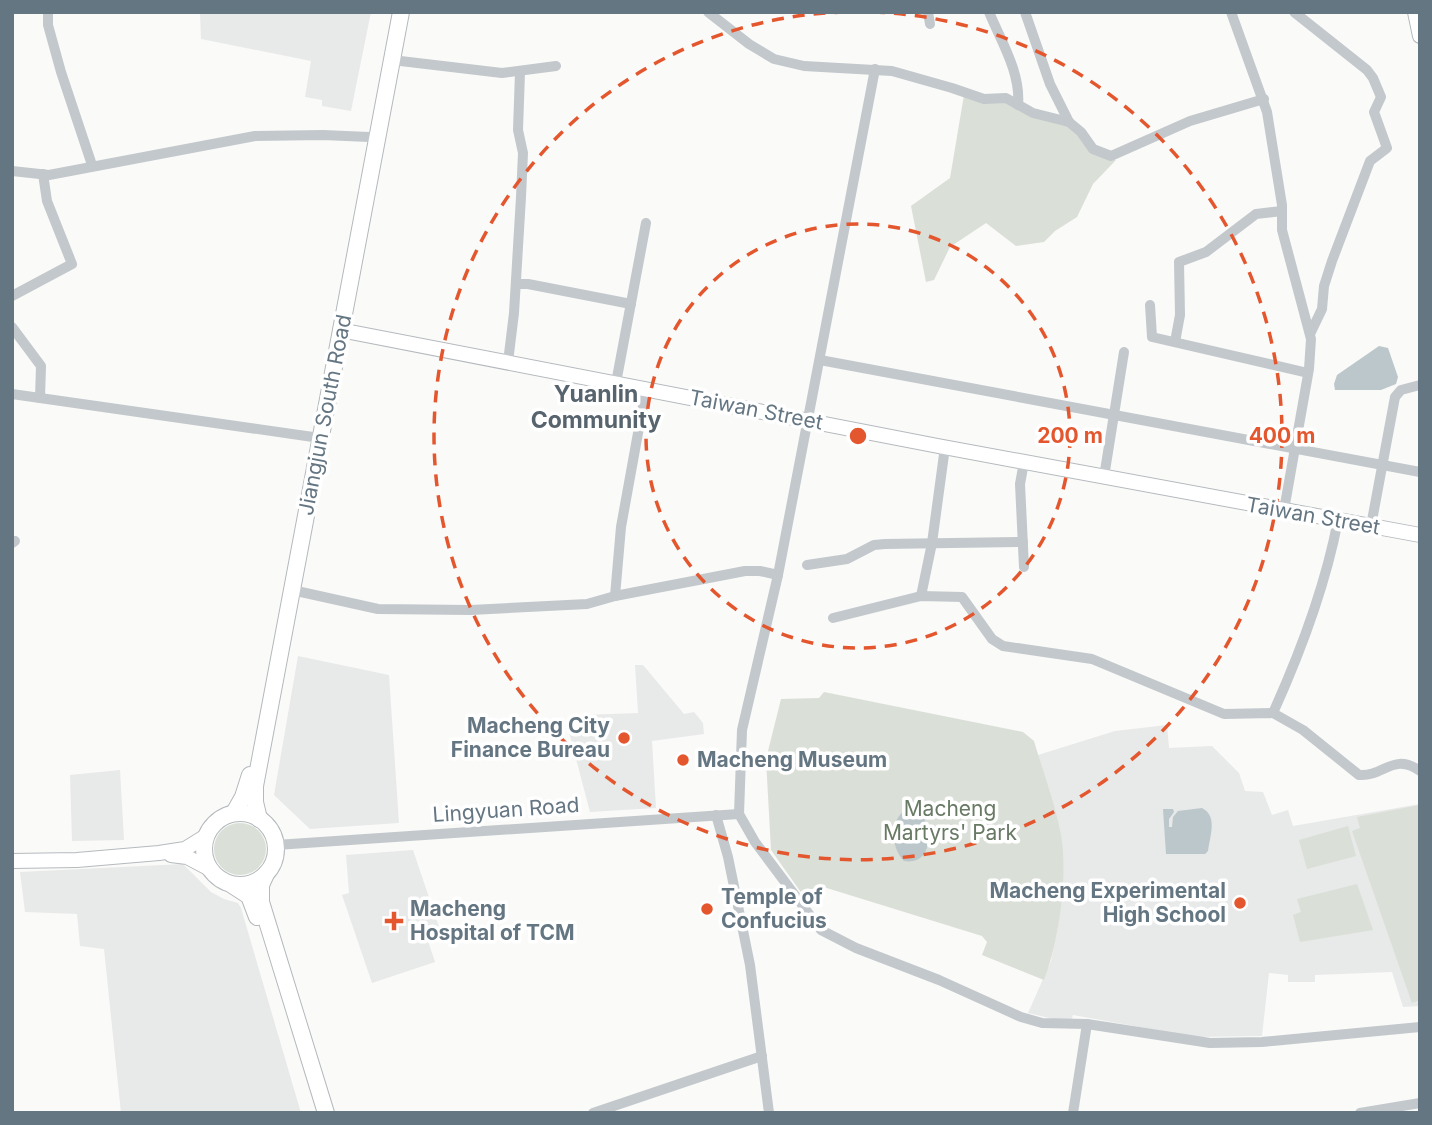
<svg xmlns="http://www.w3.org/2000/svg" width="1432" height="1125" font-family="Inter,sans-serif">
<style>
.built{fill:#e8e9e9}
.green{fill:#dadfd7}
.water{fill:#bbc7cb}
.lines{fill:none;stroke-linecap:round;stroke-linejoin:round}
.major-casing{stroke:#b5babe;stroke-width:16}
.highway-casing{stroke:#b4b9bd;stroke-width:18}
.minor{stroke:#c3c8cc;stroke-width:10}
.major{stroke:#fff;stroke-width:14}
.highway{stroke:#fff;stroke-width:16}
.ring{fill:none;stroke:#e4572e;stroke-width:3.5;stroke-dasharray:12 9}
.poi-dot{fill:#e4572e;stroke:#fff;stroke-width:2.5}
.labels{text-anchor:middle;stroke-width:7;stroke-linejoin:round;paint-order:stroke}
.street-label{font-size:21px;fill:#657683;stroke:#fff}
.poi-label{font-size:21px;font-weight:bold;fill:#657683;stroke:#fff;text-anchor:start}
.park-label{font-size:21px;fill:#687a64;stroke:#fff}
.neighbourhood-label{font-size:23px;font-weight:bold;fill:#57646e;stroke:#fff}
.centre{fill:#e4572e;stroke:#fff;stroke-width:3.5}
.ring-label{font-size:21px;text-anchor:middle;font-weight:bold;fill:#e4572e;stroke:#fff;stroke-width:7;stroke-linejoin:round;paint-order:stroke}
</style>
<rect width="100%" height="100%" fill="#fafaf8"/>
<g class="built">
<path d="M 200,12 L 371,12 L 351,111 L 322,106 L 322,100 L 305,97 L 311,61 L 201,39 Z"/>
<path d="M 298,656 L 389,675 L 399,823 L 310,829 L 274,795 Z"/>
<path d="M 635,665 L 643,665 L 684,714 L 694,712 L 703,723 L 704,734 L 652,741 L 656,808 L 590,812 L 569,732 L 585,731 L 584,715 L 638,713 Z"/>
<path d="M 1167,725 L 1169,748 L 1212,746 L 1239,773 L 1245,791 L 1263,792 L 1272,815 L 1288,810 L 1293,826 L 1420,804 L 1420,1006 L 1403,1007 L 1392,972 L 1315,975 L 1315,982 L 1288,982 L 1288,975 L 1269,973 L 1262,1036 L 1195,1037 L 1073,1015 L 1070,1023 L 1028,1013 L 1051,961 L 1058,927 L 1062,879 L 1061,836 L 1038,755 L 1115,731 Z"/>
<path d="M 120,770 L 124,840 L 72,841 L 70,775 Z"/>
<path d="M 413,850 L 440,930 L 426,935 L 435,962 L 372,983 L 342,895 L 349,893 L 346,855 Z"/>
<path d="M 183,864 L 211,892 L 224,899 L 238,903 L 241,908 L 301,1113 L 121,1113 L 104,949 L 80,946 L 77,914 L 25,912 L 20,872 Z"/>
</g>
<g class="green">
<path d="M 964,95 L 1003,100 L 1067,123 L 1095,154 L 1116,160 L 1093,184 L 1077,217 L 1055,231 L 1044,242 L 1016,246 L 986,223 L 950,247 L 934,280 L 926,282 L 911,206 L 950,178 Z"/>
<path d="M 824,692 L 1023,732 L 1034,741 C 1043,772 1055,803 1061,835 C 1068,876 1059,942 1044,980 L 982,955 L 987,942 L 982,936 L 817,885 L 805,898 L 771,850 L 766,759 L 781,699 L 819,698 Z"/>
<path d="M 1420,805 L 1420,1000 L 1412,1003 L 1352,831 L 1360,828 L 1357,817 Z"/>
<circle cx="240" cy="849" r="26"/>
<path d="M 1348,826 L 1356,856 L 1307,869 L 1299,840 Z"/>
<path d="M 1357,884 L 1373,930 L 1300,942 L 1293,915 L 1301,912 L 1297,899 Z"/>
</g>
<g class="water">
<path d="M 1379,346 L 1388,348 L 1398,377 L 1396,384 L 1381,390 L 1335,390 L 1334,384 L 1337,375 Z"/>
<path d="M 1202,808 C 1218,816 1210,836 1208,851 L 1205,854 L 1166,854 L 1163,809 L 1173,809 L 1174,812 L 1169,819 L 1169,827 L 1172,827 L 1173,817 L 1178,811 Z"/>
<path d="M 906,810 L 919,812 C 932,823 935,866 904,861 C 891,849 889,819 906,810 Z"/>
</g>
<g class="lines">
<defs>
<g id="major">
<path d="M 1415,12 L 1420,36"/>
<path d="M 340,330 L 938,446 L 1420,535"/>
<path d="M 171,855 L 187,857 L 208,868"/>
<path d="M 12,861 L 77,860 L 159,853 L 185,849 L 206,836"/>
</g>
<g id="highway">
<circle cx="240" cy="849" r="36"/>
<path d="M 234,813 L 243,797 L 250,775"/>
<path d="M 259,819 L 255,802 L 255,786 L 401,12"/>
<path d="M 266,874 L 261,885 L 261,902 L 326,1113"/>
<path d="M 232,885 L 249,896 L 257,917"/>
</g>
</defs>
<use href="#major" class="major-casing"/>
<use href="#highway" class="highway-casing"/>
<g class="minor">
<path d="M 48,12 L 48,25 L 61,72 L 92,165"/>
<path d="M 708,12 L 749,44 L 774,59 L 804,66 L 892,71 L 952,88 L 984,99 L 1006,98 L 1033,113 L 1069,122 L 1081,132 L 1093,149 L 1111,156 L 1190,121 L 1264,99"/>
<path d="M 928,12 L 930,24"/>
<path d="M 989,12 C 1001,41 1021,73 1018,105"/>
<path d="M 1025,12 L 1050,84 L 1069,122"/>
<path d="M 1231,12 L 1267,112 L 1282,205 L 1282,230 L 1311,339 L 1309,369 L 1284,510"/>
<path d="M 1294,12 L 1367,70 L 1373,78 L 1381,97 L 1374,112 L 1387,148 L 1370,161 L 1332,261 L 1324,286 L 1322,309 L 1310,334"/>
<path d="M 392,60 L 502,73 L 556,66"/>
<path d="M 875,69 L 778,575 L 742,730 L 739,814 L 755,842 L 821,930 L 856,948 L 939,980 L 1021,1017 L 1042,1023 L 1087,1024 L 1210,1043 L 1262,1042 L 1420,1027"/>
<path d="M 12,171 L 49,175 L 255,136 L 323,135 L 369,137"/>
<path d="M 516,284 L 528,284 L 631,304"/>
<path d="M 12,296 L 72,264 L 47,201 L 43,174"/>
<path d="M 1150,305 L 1152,337 L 1308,373"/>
<path d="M 12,327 L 41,366 L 40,398"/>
<path d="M 1175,342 L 1180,315 L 1179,262 L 1206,252 L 1256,214 L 1282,211"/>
<path d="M 820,360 L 1420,472"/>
<path d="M 508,362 L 514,313 L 521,197 L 523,153 L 518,130 L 520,72"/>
<path d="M 616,383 L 646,223"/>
<path d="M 12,394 L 313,437"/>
<path d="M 1024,462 L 1020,484 L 1024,567"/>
<path d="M 1104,477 L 1124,352"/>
<path d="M 1371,526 L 1395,397 L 1401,390 L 1420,385"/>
<path d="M 12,543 L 15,541"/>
<path d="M 807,565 L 847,559 L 874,545 L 885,544 L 1023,542"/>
<path d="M 292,590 L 378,609 L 471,610 L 587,604 L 615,596 L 745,571 L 760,571 L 778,575"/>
<path d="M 615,596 L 621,527 L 646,389"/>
<path d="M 921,596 L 932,543 L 945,447"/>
<path d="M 833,618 L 921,596 L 962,597 L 992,639 L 1003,646 L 1092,659 L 1224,714 L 1273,713 L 1303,730 L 1359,775 C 1384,777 1393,752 1420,771"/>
<path d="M 1273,713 C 1301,651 1325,588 1338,520"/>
<path d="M 716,815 L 728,857 L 750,965 L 769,1113"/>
<path d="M 276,845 L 739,814"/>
<path d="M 593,1113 L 762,1056"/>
<path d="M 1073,1113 L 1087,1024"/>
<path d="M 1360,1113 L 1420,1103"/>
</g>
<use href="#major" class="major"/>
<use href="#highway" class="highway"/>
</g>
<g class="ring">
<circle cx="858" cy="436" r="212"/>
<path d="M873 12A424 424 0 1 1 843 12"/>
</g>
<g class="poi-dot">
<circle cx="624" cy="738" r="7"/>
<circle cx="683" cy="760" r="7"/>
<circle cx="1240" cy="903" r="7"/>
<circle cx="707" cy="909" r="7"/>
<path d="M390.5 910.5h7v7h7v7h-7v7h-7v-7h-7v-7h7z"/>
</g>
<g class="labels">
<g class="street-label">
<text transform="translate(756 410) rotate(11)" y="7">Taiwan Street</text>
<text transform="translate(325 415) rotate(-79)" y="7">Jiangjun South Road</text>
<text transform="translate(1313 516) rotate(10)" y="7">Taiwan Street</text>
<text transform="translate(506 810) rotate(-4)" y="7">Lingyuan Road</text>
</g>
<g class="poi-label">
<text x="610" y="733" text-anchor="end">Macheng City<tspan x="610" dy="24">Finance Bureau</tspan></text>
<text x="697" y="767">Macheng Museum</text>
<text x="1226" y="898" text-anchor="end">Macheng Experimental<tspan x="1226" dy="24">High School</tspan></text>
<text x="721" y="904">Temple of<tspan x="721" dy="24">Confucius</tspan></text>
<text x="410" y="916">Macheng<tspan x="410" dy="24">Hospital of TCM</tspan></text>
</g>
<g class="park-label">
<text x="950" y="816">Macheng<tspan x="950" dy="24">Martyrs' Park</tspan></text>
</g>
<g class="neighbourhood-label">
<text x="596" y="402">Yuanlin<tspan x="596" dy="26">Community</tspan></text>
</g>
</g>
<circle cx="858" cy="436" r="10" class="centre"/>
<g class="ring-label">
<text x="1070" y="443">200 m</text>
<text x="1282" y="443">400 m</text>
</g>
<rect width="1432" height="1125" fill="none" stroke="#657683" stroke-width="28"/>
</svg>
